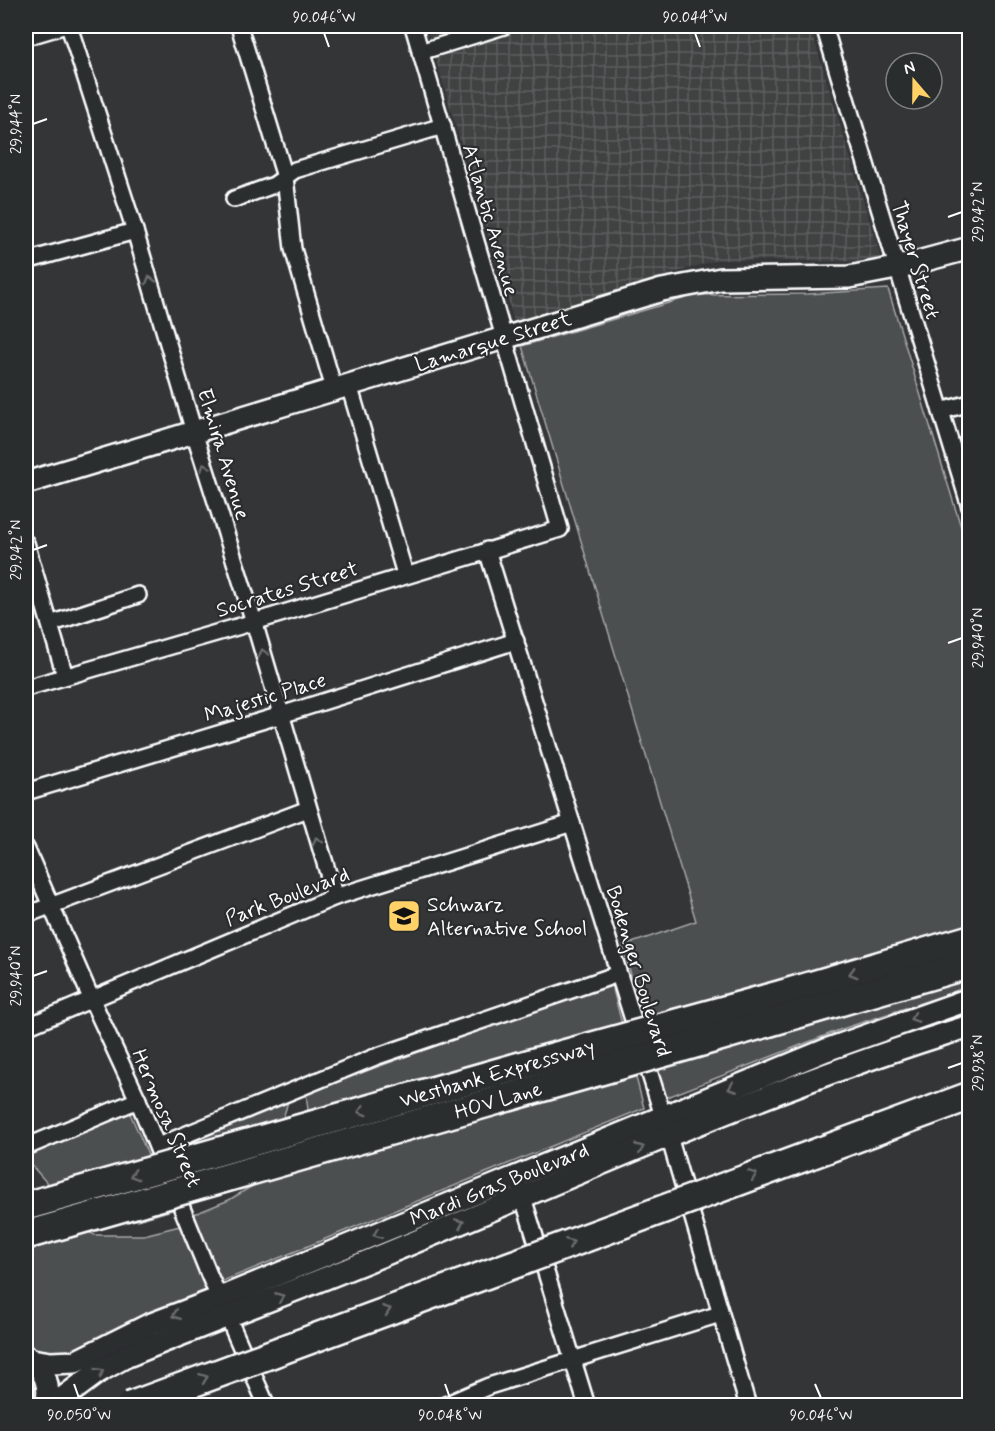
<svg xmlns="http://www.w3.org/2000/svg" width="995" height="1431" font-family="Mynerve,sans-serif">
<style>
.industrial{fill:url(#industrial-grid)}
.green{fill:#4c4f50;stroke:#a6a7a8;stroke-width:1.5}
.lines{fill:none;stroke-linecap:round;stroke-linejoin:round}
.street-casing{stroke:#fff;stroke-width:20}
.secondary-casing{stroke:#fff;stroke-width:26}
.street{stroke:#2a2d2e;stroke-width:15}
.secondary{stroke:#2a2d2e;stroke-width:21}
.highway-bridge-casing{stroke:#fff;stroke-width:32;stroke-linecap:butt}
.highway-bridge{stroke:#2a2d2e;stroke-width:27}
.oneway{stroke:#6a6c6d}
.ticks{fill:none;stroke:#fff;stroke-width:2}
.labels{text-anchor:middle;stroke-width:4.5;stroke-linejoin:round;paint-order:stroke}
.street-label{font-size:21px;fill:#fff;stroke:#2a2d2e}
.poi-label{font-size:21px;fill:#fff;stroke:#2a2d2e;text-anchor:start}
.neatline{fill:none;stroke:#fff;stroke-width:2}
.ticks-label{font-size:15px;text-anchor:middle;fill:#fff}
</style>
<defs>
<pattern id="industrial-grid" width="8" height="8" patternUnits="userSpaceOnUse" patternTransform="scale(1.5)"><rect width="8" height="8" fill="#404243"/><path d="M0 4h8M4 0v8" fill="none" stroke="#5d5e5f"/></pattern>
</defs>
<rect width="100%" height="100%" fill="#333536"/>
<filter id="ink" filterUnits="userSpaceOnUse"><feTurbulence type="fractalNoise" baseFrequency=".0167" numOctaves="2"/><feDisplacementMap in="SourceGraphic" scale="12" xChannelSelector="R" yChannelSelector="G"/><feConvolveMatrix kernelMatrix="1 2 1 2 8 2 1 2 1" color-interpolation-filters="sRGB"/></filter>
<g filter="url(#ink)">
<path class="industrial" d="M 426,26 L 810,26 L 882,262 L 717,260 L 514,321 Z"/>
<g class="green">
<path d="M 888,289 L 969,553 L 969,987 L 842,1029 L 665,1098 L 623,946 L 696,921 L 522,346 L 696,295 L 808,294 Z"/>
<path d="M 611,982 L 644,1108 L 218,1283 L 190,1216 L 229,1200 L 274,1173 L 297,1140 L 308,1110 L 306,1093 Z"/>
<path d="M 288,1101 C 276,1154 234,1180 188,1205 L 162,1144 Z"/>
<path d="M 129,1111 L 172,1210 L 138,1220 L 110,1219 L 53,1190 L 26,1159 L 26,1155 Z"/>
<path d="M 26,1192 L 47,1214 L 95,1235 L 144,1235 L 180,1226 L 206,1290 L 117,1329 L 83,1352 L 53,1359 L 28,1348 L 26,1345 Z"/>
</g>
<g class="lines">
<defs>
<g id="street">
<path d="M 69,26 L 135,231 L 194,432 L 254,622 L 335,897"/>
<path d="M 239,26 L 285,177 L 293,249 L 334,389"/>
<path d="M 824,26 L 970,507"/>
<path d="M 26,37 L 63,26"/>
<path d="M 420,52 L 504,26"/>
<path d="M 234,199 L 274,185 L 295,170 L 443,126"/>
<path d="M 26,261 L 135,231"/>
<path d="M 349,385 L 405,574"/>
<path d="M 941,411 L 970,403"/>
<path d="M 26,543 L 65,676"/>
<path d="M 487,550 L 663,1116 L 748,1406"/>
<path d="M 50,624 L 138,595"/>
<path d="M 26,688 L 254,622 L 560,529 L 413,26"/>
<path d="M 26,792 L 281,715 L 516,641"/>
<path d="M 26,848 L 91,998 L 138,1100 L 210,1277 L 267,1406"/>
<path d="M 26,915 L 308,809"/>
<path d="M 26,1027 L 335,897 L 572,823"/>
<path d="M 158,1146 L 375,1057 L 618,974"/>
<path d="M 26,1147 L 138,1100"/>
<path d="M 520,1188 L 587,1406"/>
<path d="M 443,1406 L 489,1386 L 720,1314"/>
</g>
<g id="secondary">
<path d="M 26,483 L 662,290 L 721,279 L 849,277 L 896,268 L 970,248"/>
<path d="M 27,1357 C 45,1368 51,1386 46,1406"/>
<path d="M 32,1360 L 51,1363 L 75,1362 L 149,1325 L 220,1298 L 826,1050 L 970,999"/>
<path d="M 52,1406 L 98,1372 L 125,1357 C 212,1321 301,1289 388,1253 C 580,1174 770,1087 970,1026"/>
</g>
</defs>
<use href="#street" class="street-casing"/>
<use href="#secondary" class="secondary-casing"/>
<use href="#street" class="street"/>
<use href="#secondary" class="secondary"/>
<defs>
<g id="highway-bridge">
<path d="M 26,1206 L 531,1063 L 779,995 L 970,939"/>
<path d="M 26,1235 L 712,1039 L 970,964"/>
<path d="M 130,1406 L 970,1096"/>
</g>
</defs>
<use href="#highway-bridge" class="highway-bridge-casing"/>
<use href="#highway-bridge" class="highway-bridge"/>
</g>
<defs><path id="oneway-chevron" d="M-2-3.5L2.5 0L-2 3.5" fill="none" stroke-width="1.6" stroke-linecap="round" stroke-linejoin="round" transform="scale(1.5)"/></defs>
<g class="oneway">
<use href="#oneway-chevron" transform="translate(150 280) rotate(-106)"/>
<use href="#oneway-chevron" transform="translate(205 467) rotate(-108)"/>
<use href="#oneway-chevron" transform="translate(263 653) rotate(-106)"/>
<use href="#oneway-chevron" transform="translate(317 841) rotate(-107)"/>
<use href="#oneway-chevron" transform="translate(853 973) rotate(164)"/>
<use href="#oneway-chevron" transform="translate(914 1018) rotate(161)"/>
<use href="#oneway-chevron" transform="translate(732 1088) rotate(158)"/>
<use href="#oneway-chevron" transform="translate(362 1111) rotate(164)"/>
<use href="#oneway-chevron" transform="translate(640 1148) rotate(-22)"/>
<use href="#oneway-chevron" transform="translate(134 1175) rotate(164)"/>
<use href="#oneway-chevron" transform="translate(753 1175) rotate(-20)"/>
<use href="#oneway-chevron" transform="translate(460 1223) rotate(-23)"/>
<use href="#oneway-chevron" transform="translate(377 1234) rotate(158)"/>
<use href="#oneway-chevron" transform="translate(570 1243) rotate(-20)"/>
<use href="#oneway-chevron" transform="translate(280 1297) rotate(-22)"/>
<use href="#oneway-chevron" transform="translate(387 1310) rotate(-20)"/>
<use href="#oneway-chevron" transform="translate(176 1315) rotate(159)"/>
<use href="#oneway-chevron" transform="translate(100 1372) rotate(-31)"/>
<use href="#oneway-chevron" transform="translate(204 1378) rotate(-20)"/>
</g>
</g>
<path class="ticks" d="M 324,33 L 329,47M 695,33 L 700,47M 33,124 L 47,119M 948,217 L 962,212M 33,550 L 47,545M 948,643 L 962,638M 33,976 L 47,971M 948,1068 L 962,1063M 74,1384 L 79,1398M 445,1384 L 450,1398M 815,1384 L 821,1398"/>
<defs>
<symbol id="school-square" viewBox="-11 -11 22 22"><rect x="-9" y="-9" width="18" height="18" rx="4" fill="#ffd166" stroke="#2a2d2e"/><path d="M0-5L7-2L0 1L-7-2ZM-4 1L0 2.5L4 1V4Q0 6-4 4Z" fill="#111"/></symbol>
</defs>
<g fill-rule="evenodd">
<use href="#school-square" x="385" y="897" width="38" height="38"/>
</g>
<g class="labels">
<g class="street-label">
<text transform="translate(491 220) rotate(74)" y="7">Atlantic Avenue</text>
<text transform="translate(916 260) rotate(73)" y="7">Thayer Street</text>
<text transform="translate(493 341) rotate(-17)" y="7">Lamarque Street</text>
<text transform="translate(224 454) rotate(73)" y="7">Elmira Avenue</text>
<text transform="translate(287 589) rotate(-17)" y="7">Socrates Street</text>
<text transform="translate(265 697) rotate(-17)" y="7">Majestic Place</text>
<text transform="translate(287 896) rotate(-21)" y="7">Park Boulevard</text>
<text transform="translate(639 971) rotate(73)" y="7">Bodenger Boulevard</text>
<text transform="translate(497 1073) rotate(-16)" y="7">Westbank Expressway</text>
<text transform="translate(498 1100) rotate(-16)" y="7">HOV Lane</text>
<text transform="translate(167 1118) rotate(67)" y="7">Hermosa Street</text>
<text transform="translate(499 1184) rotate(-22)" y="7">Mardi Gras Boulevard</text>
</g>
<g class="poi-label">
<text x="427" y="911">Schwarz<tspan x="427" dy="24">Alternative School</tspan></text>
</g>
</g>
<rect width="995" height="1431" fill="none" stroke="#2a2d2e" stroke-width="66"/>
<g transform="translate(914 81) rotate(340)"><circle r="28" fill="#2a2d2e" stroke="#7f8182" stroke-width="1.5"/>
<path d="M0-4.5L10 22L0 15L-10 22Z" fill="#ffd166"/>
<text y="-9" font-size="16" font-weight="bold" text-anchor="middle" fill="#ffffff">N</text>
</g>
<rect x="33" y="33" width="929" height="1365" class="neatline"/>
<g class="ticks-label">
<text x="324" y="22">90.046°W</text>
<text x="695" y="22">90.044°W</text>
<text transform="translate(16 124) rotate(-90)" y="5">29.944°N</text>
<text transform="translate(978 212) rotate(-90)" y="5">29.942°N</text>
<text transform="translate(16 550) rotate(-90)" y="5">29.942°N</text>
<text transform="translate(978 638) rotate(-90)" y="5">29.940°N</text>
<text transform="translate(16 976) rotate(-90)" y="5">29.940°N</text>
<text transform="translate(978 1063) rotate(-90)" y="5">29.938°N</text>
<text x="79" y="1420">90.050°W</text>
<text x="450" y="1420">90.048°W</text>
<text x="821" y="1420">90.046°W</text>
</g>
</svg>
